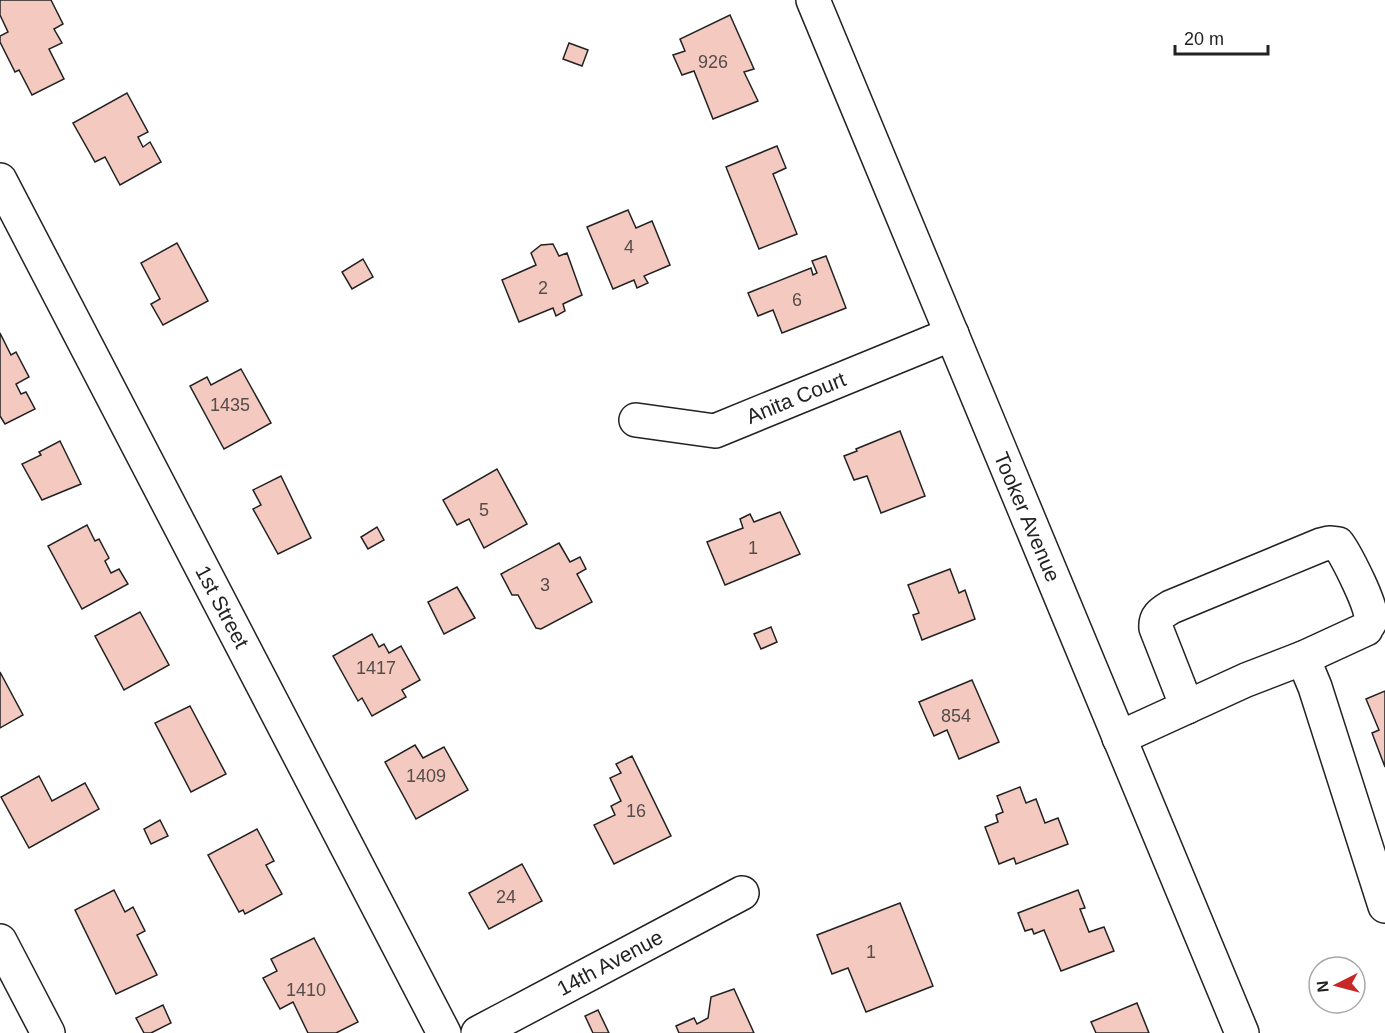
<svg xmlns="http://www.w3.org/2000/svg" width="1385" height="1033" font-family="Helvetica,sans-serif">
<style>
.building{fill:#f3c9c0;stroke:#222;stroke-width:1.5}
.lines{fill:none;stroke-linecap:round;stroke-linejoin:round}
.minor-casing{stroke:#222;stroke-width:36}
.minor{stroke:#fff;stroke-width:33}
.labels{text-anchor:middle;stroke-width:4.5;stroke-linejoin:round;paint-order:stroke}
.number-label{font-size:18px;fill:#564c4a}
.street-label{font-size:21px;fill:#222;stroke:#fff}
</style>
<rect width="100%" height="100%" fill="#fff"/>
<g class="building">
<path d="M 0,0 L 51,0 L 63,24 L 54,29 L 62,43 L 49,49 L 64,79 L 32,95 L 19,70 L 15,72 L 0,42 L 0,36 L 8,32 L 0,15 Z"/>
<path d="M 730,15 L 754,69 L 744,72 L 758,101 L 713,119 L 694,71 L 682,75 L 673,55 L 685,51 L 680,39 Z"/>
<path d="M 569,43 L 588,50 L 582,66 L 563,59 Z"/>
<path d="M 127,93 L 148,132 L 138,137 L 143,147 L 150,142 L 161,162 L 120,185 L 105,157 L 95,162 L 73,123 Z"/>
<path d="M 777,146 L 786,168 L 773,174 L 797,234 L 759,249 L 726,167 Z"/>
<path d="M 628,210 L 636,228 L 652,221 L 670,265 L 644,276 L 648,283 L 637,288 L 634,280 L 613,289 L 587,227 Z"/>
<path d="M 177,243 L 208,301 L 163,325 L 151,304 L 160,299 L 141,263 Z"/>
<path d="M 553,244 L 559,256 L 567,253 L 582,295 L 563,304 L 565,311 L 556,316 L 553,308 L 519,322 L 502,280 L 536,265 L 531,253 L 541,245 Z"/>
<path d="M 826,256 L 846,308 L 782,333 L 773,310 L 758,316 L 748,293 L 811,268 L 813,275 L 817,273 L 812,261 Z"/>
<path d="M 363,259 L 373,277 L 352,289 L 342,272 Z"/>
<path d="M 0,333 L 11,355 L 16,352 L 29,377 L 16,384 L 21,394 L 26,392 L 35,409 L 5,424 L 0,416 Z"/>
<path d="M 241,369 L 271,423 L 224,449 L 190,386 L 207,377 L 211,385 Z"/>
<path d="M 900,431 L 925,496 L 881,513 L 867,476 L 854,480 L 844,456 L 857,451 L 856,449 Z"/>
<path d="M 60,441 L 81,484 L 42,500 L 22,464 L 41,455 L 39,452 Z"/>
<path d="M 497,469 L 527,524 L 484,548 L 469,519 L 457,525 L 443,500 Z"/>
<path d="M 281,476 L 311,538 L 278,554 L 253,509 L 261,505 L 253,490 Z"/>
<path d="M 780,512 L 800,554 L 725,585 L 707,542 L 743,528 L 740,519 L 750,514 L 754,522 Z"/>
<path d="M 87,525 L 95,541 L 99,539 L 109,558 L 105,561 L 111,573 L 119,569 L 128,584 L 82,609 L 48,546 Z"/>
<path d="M 377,527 L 384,540 L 368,549 L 361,537 Z"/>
<path d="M 559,543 L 570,562 L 580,557 L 586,569 L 577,574 L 592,602 L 541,629 L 536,628 L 518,595 L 512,595 L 501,574 Z"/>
<path d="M 950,569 L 959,593 L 965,590 L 975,619 L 922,640 L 913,615 L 919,613 L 908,585 Z"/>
<path d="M 457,587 L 475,618 L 444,634 L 428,602 Z"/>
<path d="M 140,612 L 169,665 L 124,690 L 95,636 Z"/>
<path d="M 771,627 L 777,642 L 761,649 L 754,634 Z"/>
<path d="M 372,634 L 379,647 L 384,644 L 389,653 L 401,646 L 420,680 L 402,690 L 406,697 L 372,716 L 362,698 L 358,701 L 333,656 Z"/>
<path d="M 0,672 L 23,715 L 0,728 Z"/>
<path d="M 972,680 L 999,742 L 959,759 L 947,730 L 934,736 L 919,702 Z"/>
<path d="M 1385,691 L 1385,767 L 1372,733 L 1379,730 L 1366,699 Z"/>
<path d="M 190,706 L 226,774 L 191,792 L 155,723 Z"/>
<path d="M 415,745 L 423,758 L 444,747 L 468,790 L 416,819 L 385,762 Z"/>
<path d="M 632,756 L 671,836 L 614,864 L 594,825 L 615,815 L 611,806 L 621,801 L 610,778 L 621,773 L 616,764 Z"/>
<path d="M 39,776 L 52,801 L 85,783 L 99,809 L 29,848 L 1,797 Z"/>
<path d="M 1020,787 L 1026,803 L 1036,799 L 1045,823 L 1058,818 L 1068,844 L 1016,864 L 1014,858 L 999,864 L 985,827 L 998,822 L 996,815 L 1003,812 L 997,796 Z"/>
<path d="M 160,820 L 168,836 L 151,844 L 144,829 Z"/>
<path d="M 257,829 L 274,861 L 266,865 L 282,894 L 245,914 L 243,910 L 239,912 L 208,855 Z"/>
<path d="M 522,864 L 542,901 L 489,929 L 469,893 Z"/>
<path d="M 114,890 L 125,912 L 133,907 L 145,931 L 137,935 L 157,975 L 116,994 L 75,910 Z"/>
<path d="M 1078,890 L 1085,908 L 1080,909 L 1089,932 L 1104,927 L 1114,951 L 1061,971 L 1044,930 L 1034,934 L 1032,929 L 1025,931 L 1018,913 Z"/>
<path d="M 900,903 L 933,986 L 866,1012 L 848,968 L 832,974 L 817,935 Z"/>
<path d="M 314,938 L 358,1022 L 336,1033 L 308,1033 L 293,1002 L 280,1009 L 263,978 L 277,971 L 271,959 Z"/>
<path d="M 734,989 L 754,1033 L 679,1033 L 676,1026 L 694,1018 L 697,1024 L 708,1018 L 711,997 Z"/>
<path d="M 1137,1003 L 1149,1033 L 1096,1033 L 1091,1022 Z"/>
<path d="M 163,1005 L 171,1023 L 151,1033 L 144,1033 L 136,1018 Z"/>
<path d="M 598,1010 L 609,1033 L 593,1033 L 585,1016 Z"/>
</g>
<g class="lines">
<defs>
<g id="minor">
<path d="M 813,0 L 1242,1033"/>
<path d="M 0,180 L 444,1033"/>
<path d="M 636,420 L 715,431 L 952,334"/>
<path d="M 1187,707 L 1156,628 C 1155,617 1161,613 1171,607 L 1321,545 L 1329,543 L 1338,544 C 1346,555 1374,609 1371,620 C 1370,623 1367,626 1366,629 L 1303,658"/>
<path d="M 1119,738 L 1246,680 L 1303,658 L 1315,687 L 1385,906"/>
<path d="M 0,941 L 48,1033"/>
<path d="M 478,1033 L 742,893"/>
</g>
</defs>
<use href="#minor" class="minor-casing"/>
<use href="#minor" class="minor"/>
</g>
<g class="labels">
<g class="number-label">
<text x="713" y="68">926</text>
<text x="629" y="253">4</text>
<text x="543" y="294">2</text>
<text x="797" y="306">6</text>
<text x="230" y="411">1435</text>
<text x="484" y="516">5</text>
<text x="753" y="554">1</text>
<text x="545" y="591">3</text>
<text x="376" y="674">1417</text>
<text x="956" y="722">854</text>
<text x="426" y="782">1409</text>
<text x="636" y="817">16</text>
<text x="506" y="903">24</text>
<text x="871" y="958">1</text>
<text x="306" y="996">1410</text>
</g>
<g class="street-label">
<text transform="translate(796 398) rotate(-22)" y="7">Anita Court</text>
<text transform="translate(1027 517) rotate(67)" y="7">Tooker Avenue</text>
<text transform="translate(222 607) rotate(62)" y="7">1st Street</text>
<text transform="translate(610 963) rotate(-28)" y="7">14th Avenue</text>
</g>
</g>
<g transform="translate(1337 985) rotate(264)"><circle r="28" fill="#ffffff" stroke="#a7a7a7" stroke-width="1.5"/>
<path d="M0-4.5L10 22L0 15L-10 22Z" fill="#c62828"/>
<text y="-9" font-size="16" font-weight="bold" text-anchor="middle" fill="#222222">N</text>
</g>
<path d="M1175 45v9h93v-9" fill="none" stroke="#222222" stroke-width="3"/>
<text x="1184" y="45" font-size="18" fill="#222222" stroke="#ffffff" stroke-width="4.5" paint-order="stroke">20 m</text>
</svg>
